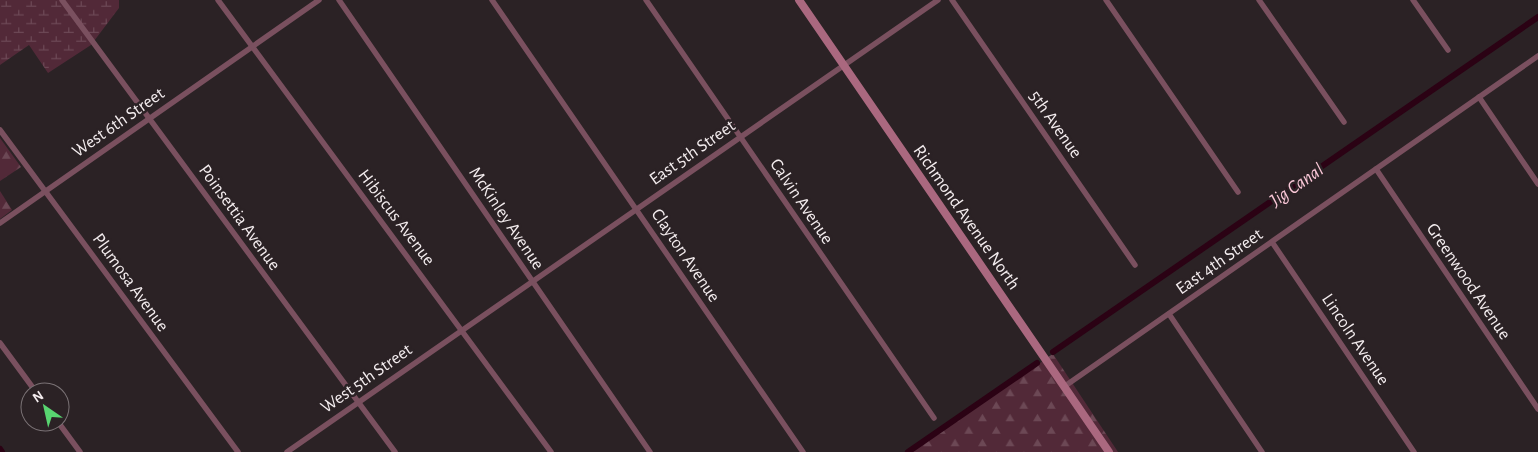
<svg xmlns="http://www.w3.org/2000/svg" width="1538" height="452" font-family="'Alegreya Sans',sans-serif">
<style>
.forest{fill:url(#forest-firs)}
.wetland{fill:url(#wetland-marsh)}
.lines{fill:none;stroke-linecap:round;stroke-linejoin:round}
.canal{stroke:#2b0214;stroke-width:6}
.street{stroke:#7a505f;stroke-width:5.5}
.secondary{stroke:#aa687f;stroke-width:8}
.labels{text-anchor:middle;stroke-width:5;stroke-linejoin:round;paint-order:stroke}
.street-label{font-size:18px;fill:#f4edef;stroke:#2b2225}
.water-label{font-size:19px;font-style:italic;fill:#fbc8d8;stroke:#2b2225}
</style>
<defs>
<pattern id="forest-firs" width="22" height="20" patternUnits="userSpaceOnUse" patternTransform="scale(1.25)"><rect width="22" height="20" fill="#522938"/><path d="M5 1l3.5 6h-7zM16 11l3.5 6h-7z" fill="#6c4855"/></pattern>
<pattern id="wetland-marsh" width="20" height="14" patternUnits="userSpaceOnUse" patternTransform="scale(1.25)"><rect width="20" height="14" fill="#522938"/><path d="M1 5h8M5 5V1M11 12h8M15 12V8" fill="none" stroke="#6c4855"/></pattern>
</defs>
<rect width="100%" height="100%" fill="#2b2225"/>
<g class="forest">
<path d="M 0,138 L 21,167 L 0,181 Z"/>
<path d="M 0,191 L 12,210 L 0,219 Z"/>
<path d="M 1053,354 L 1118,452 L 1113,452 L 1048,357 Z"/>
<path d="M 1043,361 L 1105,452 L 909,452 Z"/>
</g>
<path class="wetland" d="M 0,0 L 119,0 L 119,8 L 91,45 L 48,73 L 29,45 L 0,65 Z"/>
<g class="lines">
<g class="canal">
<path d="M 1053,352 L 1538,17"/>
<path d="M 0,449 L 2,452"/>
<path d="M 908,452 L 1037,363"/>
</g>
<g class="street">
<path d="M 62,0 L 395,452"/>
<path d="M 218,0 L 551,452"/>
<path d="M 339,0 L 650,452"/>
<path d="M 492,0 L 803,452"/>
<path d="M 646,0 L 934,418"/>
<path d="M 952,0 L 1135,265"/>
<path d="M 1106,0 L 1238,192"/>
<path d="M 1259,0 L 1344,122"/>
<path d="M 1413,0 L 1448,50"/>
<path d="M 1479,97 L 1538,184"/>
<path d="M 0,130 L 238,452"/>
<path d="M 1376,169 L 1538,409"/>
<path d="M 0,223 L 319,0"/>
<path d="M 1272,242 L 1414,452"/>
<path d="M 1169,314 L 1262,452"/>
<path d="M 0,343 L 36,392"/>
<path d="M 1065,386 L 1538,56"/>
<path d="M 58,422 L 80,452"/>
<path d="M 287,452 L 938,0"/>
</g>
<path class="secondary" d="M 799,0 L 1109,452"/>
</g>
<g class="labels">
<g class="street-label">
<text transform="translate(118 122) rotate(-35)" y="6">West 6th Street</text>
<text transform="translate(1056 124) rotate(55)" y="6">5th Avenue</text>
<text transform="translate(692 152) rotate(-35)" y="6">East 5th Street</text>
<text transform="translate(802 201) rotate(56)" y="6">Calvin Avenue</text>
<text transform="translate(240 217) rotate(54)" y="6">Poinsettia Avenue</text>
<text transform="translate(397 217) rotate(53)" y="6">Hibiscus Avenue</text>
<text transform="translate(967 217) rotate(55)" y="6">Richmond Avenue North</text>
<text transform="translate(507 218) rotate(56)" y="6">McKinley Avenue</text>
<text transform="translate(686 255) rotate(56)" y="6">Clayton Avenue</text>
<text transform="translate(1219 261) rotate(-35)" y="6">East 4th Street</text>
<text transform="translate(1469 281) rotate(56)" y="6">Greenwood Avenue</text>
<text transform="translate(131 282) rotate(54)" y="6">Plumosa Avenue</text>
<text transform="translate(1356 339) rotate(56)" y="6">Lincoln Avenue</text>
<text transform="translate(366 378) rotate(-35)" y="6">West 5th Street</text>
</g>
<g class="water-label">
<text transform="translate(1296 184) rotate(-35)" y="7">Jig Canal</text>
</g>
</g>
<g transform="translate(45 407) rotate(326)"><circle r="24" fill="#2b2225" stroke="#7b7376"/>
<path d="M0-4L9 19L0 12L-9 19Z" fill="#58d570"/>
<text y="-8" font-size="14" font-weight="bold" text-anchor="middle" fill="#f4edef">N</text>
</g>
</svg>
